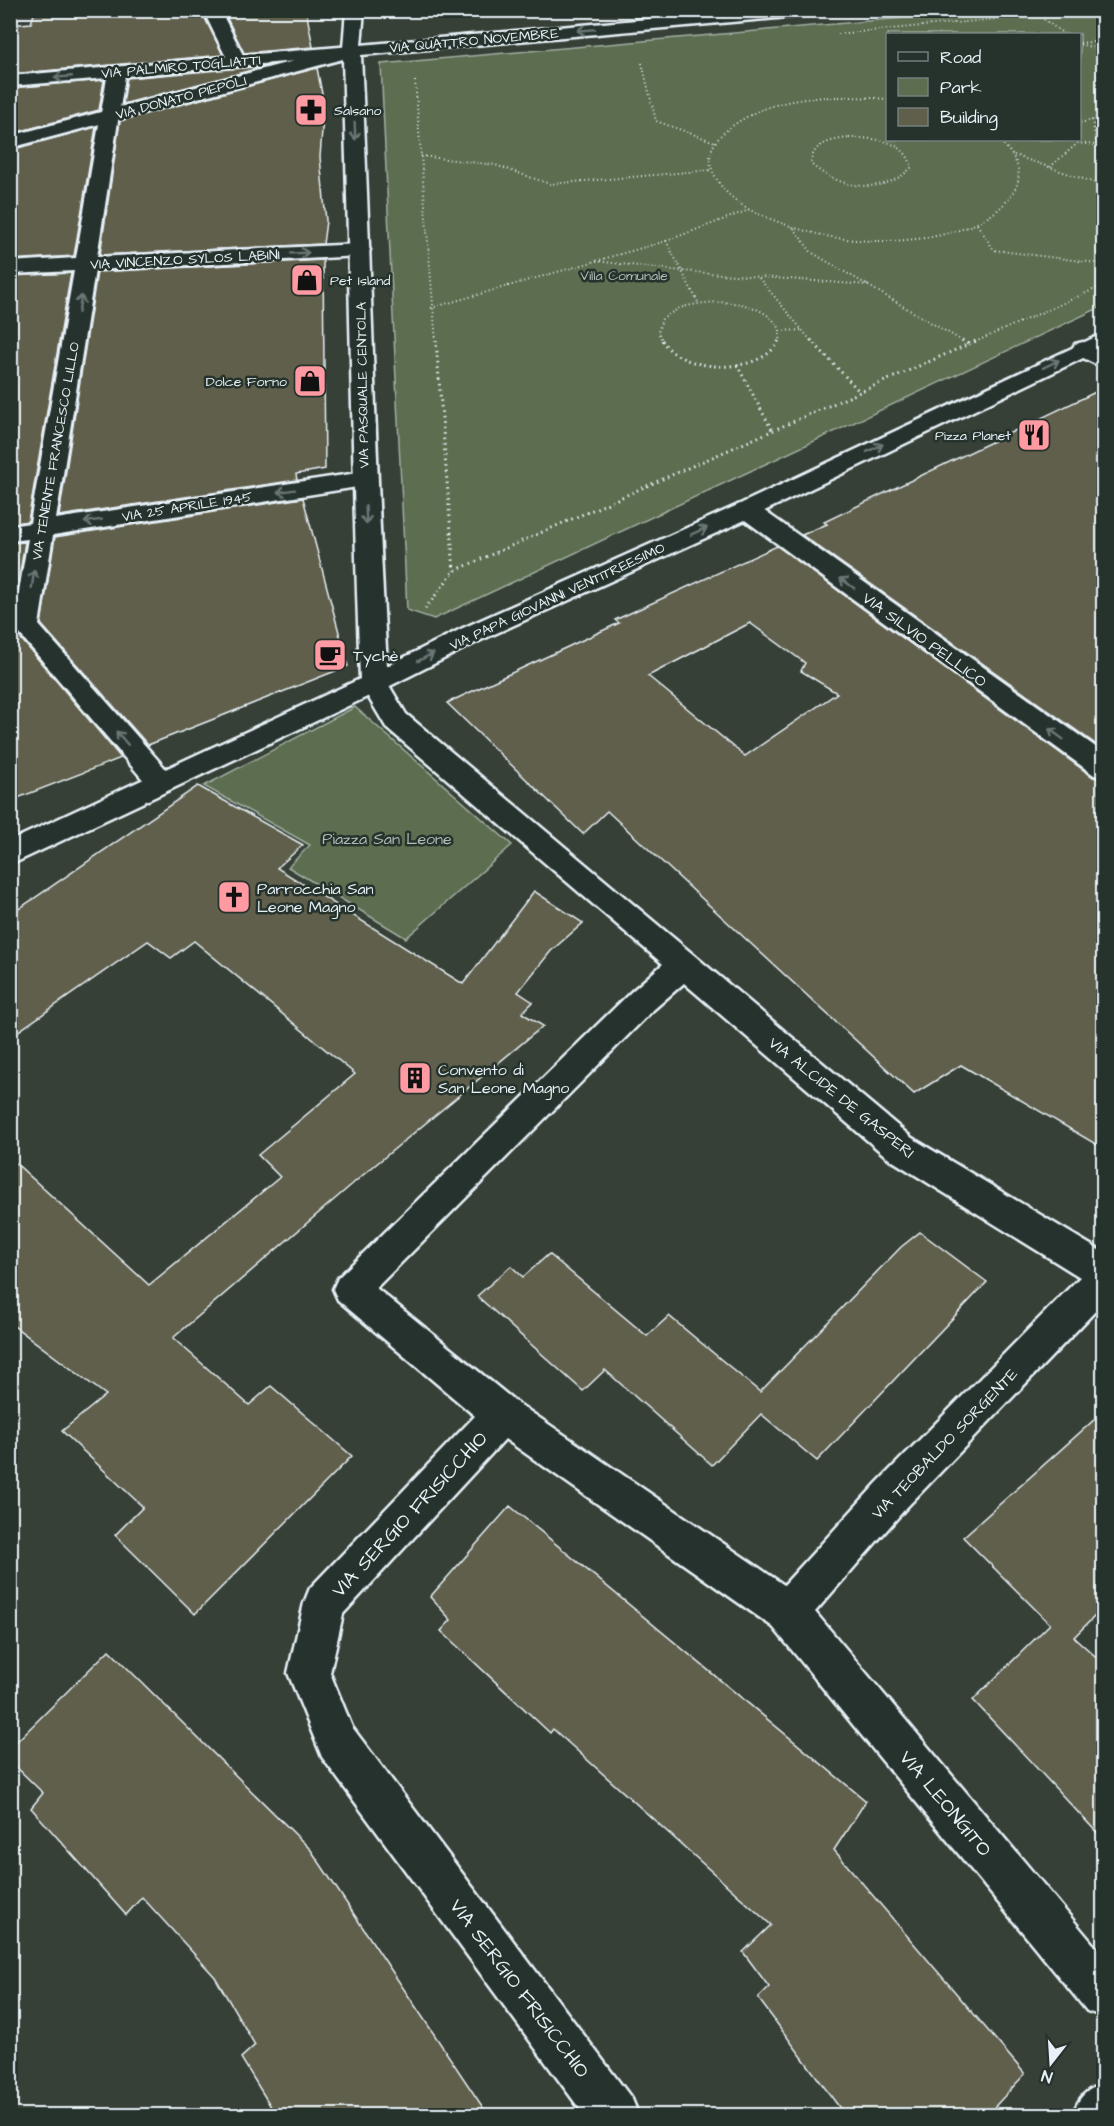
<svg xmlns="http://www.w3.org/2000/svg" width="1114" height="2126" font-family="'Architects Daughter',sans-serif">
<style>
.green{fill:#5d6d50;stroke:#a2afa4;stroke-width:1.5;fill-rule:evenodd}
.building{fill:#605f4b;stroke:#e8f1f8;stroke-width:1.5;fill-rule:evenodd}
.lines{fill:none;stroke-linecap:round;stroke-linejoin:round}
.street-casing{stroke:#e8f1f8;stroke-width:5}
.secondary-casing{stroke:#e8f1f8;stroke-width:5}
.path-far1{stroke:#e8f1f8;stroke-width:2;stroke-dasharray:1 3;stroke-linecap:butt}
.path{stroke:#e8f1f8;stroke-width:3;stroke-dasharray:1.5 4;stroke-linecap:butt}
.street{fill:#26332d;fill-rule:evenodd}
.secondary{fill:#26332d;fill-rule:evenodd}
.oneway{stroke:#6a7674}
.labels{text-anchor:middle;stroke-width:5;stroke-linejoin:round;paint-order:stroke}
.far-street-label{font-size:14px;fill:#e8f1f8;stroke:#26332d}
.far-poi-label{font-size:14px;fill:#e8f1f8;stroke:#26332d;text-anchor:start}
.far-park-label{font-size:14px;fill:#b0bcb5;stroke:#26332d}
.street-label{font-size:16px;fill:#e8f1f8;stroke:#26332d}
.poi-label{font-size:16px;fill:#e8f1f8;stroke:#26332d;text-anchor:start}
.park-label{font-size:16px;fill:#b0bcb5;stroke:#26332d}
.near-street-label{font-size:20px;fill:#e8f1f8;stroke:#26332d}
</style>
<rect width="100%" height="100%" fill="#374036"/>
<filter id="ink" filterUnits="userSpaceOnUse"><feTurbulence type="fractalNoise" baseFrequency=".0167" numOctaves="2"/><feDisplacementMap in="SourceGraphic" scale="12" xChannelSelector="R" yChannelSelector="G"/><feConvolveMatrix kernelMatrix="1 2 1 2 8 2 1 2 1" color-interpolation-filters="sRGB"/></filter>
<g filter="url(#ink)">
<g class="green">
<path d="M 994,10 L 1103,11 L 1103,306 L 434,619 L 407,610 L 381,64 ZM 888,34 L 1080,34 L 1080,140 L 888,140 Z"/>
<path d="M 355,707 L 512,845 L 406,938 L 288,867 L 310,845 L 204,786 Z"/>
</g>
<g class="building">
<path d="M 42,10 L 201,10 L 223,55 L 10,74 L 10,25 L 31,23 L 34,14 L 41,13 Z"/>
<path d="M 223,10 L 306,10 L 313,47 L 244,53 Z"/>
<path d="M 267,66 L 123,104 L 127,78 Z"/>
<path d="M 317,68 L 324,104 L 320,157 L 326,221 L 323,244 L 100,255 L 120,121 Z"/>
<path d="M 104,80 L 99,110 L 10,134 L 10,88 Z"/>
<path d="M 96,127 L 74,256 L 10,260 L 10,150 Z"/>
<path d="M 323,260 L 325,469 L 296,474 L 297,480 L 59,516 L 97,272 Z"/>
<path d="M 71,273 L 28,521 L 10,524 L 10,276 Z"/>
<path d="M 1104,388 L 1104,750 L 802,535 L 827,524 L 824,522 Z"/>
<path d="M 303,498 L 348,666 L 148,745 L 41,624 L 55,537 Z"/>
<path d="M 25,542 L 11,627 L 121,758 L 10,801 L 10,543 Z"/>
<path d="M 777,546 L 1093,777 L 1104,780 L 1104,1149 L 961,1065 L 914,1094 L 607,811 L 583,834 L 447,703 L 619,623 L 615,620 ZM 750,623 L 805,663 L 801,671 L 837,693 L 745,756 L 648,676 Z"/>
<path d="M 198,786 L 303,845 L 277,868 L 463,984 L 534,891 L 583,923 L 551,951 L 518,992 L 533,1002 L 522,1013 L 543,1026 L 363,1175 L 173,1338 L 249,1405 L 271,1386 L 352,1456 L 195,1614 L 115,1535 L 143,1507 L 62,1431 L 106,1395 L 10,1323 L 10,1158 L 149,1285 L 280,1177 L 258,1155 L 355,1074 L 194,941 L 171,958 L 148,941 L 10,1037 L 10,915 Z"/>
<path d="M 920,1232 L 987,1282 L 817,1461 L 761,1414 L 712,1465 L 605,1370 L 583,1391 L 477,1296 L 511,1266 L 523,1277 L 549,1254 L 647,1336 L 669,1316 L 760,1392 L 901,1247 Z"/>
<path d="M 1104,1411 L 1104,1607 L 1074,1637 L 1104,1664 L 1104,1840 L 973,1700 L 1050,1624 L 963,1537 Z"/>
<path d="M 510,1506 L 866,1801 L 834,1850 L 1025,2074 L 987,2115 L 845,2115 L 758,1998 L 769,1987 L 743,1952 L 771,1925 L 553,1729 L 550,1733 L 441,1631 L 451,1620 L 430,1597 Z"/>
<path d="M 109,1650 L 311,1850 L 488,2115 L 276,2115 L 241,2058 L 255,2045 L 215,1977 L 142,1897 L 126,1915 L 31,1808 L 43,1793 L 10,1761 L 10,1748 Z"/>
</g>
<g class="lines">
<defs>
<g id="street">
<path d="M 203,10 L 220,10 L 243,55 L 352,46 L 358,47 L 361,51 L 358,55 L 352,56 L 125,76 L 97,257 L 360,244 L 367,246 L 370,250 L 367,254 L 360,256 L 95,270 L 56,519 L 364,472 L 373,474 L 376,479 L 373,484 L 364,486 L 53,535 L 39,625 L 171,775 L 175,782 L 171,789 L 161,792 L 151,789 L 13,626 L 28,539 L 10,541 L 10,526 L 30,523 L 74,271 L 10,274 L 10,262 L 76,258 L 107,78 L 10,86 L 10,76 L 226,57 Z"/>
<path d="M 1083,342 L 1104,351 L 1104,368 L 1075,354 L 1072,349 L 1075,344 Z"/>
<path d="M 747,503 L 756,505 L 1104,753 L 1104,778 L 1094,775 L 738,515 L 735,510 L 738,505 Z"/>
<path d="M 374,674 L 384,677 L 406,714 L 912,1138 L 1104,1253 L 1104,1302 L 905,1509 L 815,1612 L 1104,1957 L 1104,2017 L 1087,2011 L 773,1627 L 505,1439 L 343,1614 L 330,1673 L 352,1727 L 632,2099 L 639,2116 L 585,2116 L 322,1757 L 288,1673 L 304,1603 L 310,1588 L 475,1416 L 338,1300 L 333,1289 L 338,1278 L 631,992 L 663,964 L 386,727 L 360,683 L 364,677 ZM 684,983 L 888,1158 L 1080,1277 L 877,1483 L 784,1585 L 516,1402 L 376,1288 L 653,1010 Z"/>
<path d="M 1104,2083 L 1104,2116 L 1072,2116 C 1079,2097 1085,2090 1104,2083 Z"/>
</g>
<path id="secondary" d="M 346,10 L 364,10 L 361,45 L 748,10 L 819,10 L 811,15 L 361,55 C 371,259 375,462 387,666 L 463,628 L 738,505 L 1104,333 L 1104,348 L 756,515 L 481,640 L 384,689 L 10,865 L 10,841 L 360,679 C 352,472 350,265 343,59 L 10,148 L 10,136 L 343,48 Z"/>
</defs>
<use href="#street" class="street-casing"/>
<use href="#secondary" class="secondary-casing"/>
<g class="path-far1">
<path d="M 1031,10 L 1064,34"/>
<path d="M 838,34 L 1091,10"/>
<path d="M 1080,43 L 1104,41"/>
<path d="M 1080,44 L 1104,51"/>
<path d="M 642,63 L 656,121 L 715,142"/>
<path d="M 415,81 L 436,342"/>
<path d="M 888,99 C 832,95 773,93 727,130 C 715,139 706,154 712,169 C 719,189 737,204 756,213 C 782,224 810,234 838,238 C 891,246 990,241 1016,187 C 1024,169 1012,151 998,140"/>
<path d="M 1092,120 L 1097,145"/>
<path d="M 1080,123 L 1104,117"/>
<path d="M 849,138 C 874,138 904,139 912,167 C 884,196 839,189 811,164 C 811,143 832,140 849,138 Z"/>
<path d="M 1003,143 L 1016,140"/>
<path d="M 1014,155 L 1104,186"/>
<path d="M 421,156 L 495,165 L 550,184 L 712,170"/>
<path d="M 1050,167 L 1078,143 L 1104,146"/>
<path d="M 977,224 L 994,250 L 1104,264"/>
<path d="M 794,228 L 811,252 L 964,342"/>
<path d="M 666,241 L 749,210"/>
<path d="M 596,261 L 681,271 L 868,285"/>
<path d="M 759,278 L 812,342"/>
<path d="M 431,308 L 666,241 L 698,302"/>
<path d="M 780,331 L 801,330"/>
<path d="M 663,342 L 658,332 L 662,319 C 669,315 676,309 683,307 C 714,299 761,298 780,329 L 779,342"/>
<path d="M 975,342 L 1104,285"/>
</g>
<g class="path">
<path d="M 436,340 L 454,571"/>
<path d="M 662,340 C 680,374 763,376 779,340"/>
<path d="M 811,340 L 860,392"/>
<path d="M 962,340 L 968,344"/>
<path d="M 737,365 L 772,430"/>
<path d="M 425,609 L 454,571 L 978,340"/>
</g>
<use href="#street" class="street"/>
<use href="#secondary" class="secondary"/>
</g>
<defs><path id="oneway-shaft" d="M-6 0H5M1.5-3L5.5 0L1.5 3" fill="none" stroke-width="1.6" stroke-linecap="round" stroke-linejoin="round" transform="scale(1.5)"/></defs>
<g class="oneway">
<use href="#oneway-shaft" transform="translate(586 30) rotate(175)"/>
<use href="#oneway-shaft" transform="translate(63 77) rotate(175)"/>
<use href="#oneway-shaft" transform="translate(355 131) rotate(88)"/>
<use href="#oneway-shaft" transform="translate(300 253) rotate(-3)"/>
<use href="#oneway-shaft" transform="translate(80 304) rotate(-80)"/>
<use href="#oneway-shaft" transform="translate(1051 364) rotate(-26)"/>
<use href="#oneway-shaft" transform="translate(875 448) rotate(-26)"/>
<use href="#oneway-shaft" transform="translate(286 491) rotate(171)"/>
<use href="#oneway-shaft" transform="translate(366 515) rotate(87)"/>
<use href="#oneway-shaft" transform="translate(93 521) rotate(171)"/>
<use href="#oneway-shaft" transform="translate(699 531) rotate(-24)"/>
<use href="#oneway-shaft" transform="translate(33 579) rotate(-82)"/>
<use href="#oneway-shaft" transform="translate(847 583) rotate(-144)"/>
<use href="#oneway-shaft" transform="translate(426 657) rotate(-27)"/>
<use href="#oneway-shaft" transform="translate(1056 734) rotate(-144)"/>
<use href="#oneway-shaft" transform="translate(122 738) rotate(-131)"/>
</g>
</g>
<defs>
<symbol id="pharmacy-square" viewBox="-11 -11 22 22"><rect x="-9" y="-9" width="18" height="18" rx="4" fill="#ff9aa2" stroke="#26332d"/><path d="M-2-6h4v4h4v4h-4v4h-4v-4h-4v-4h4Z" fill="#111"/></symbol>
<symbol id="shop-square" viewBox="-11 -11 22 22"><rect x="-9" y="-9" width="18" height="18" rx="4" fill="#ff9aa2" stroke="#26332d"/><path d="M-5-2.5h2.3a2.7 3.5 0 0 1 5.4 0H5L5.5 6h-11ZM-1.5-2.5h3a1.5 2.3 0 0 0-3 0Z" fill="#111"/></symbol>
<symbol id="restaurant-square" viewBox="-11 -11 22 22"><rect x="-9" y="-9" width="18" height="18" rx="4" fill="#ff9aa2" stroke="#26332d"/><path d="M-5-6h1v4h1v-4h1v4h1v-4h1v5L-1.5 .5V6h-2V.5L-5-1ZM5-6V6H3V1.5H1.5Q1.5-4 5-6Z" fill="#111"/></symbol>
<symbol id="cafe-square" viewBox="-11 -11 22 22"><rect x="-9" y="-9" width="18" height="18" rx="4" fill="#ff9aa2" stroke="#26332d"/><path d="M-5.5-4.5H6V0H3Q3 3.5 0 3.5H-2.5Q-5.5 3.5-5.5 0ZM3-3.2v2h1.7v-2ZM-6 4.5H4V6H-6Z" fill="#111"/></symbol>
<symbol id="church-square" viewBox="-11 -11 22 22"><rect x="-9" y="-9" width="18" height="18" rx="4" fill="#ff9aa2" stroke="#26332d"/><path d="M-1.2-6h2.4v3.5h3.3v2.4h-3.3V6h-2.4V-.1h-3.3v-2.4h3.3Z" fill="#111"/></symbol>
<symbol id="building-square" viewBox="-11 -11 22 22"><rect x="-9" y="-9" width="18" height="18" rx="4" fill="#ff9aa2" stroke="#26332d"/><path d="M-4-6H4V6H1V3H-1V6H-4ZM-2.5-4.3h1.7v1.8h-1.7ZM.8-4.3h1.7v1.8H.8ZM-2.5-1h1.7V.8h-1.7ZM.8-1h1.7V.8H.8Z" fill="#111"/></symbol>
</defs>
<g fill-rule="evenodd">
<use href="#pharmacy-square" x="292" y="91" width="38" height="38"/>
<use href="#shop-square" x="288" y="261" width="38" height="38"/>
<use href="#shop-square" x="291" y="362" width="38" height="38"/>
<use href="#restaurant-square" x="1015" y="416" width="38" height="38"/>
<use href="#cafe-square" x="311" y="636" width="38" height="38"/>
<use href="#church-square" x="215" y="878" width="38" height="38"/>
<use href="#building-square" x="396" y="1059" width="38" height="38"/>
</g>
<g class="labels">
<g class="far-street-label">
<text transform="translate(474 40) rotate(-5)" y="5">VIA QUATTRO NOVEMBRE</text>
<text transform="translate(181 66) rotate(-5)" y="5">VIA PALMIRO TOGLIATTI</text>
<text transform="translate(181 97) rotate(-15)" y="5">VIA DONATO PIEPOLI</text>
<text transform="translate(185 259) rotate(-3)" y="5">VIA VINCENZO SYLOS LABINI</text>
<text transform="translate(362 385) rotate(-91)" y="5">VIA PASQUALE CENTOLA</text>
<text transform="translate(55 451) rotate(-80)" y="5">VIA TENENTE FRANCESCO LILLO</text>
<text transform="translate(187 506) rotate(-9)" y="5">VIA 25 APRILE 1945</text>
<text transform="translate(557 596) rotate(-25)" y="5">VIA PAPA GIOVANNI VENTITREESIMO</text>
</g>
<g class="far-poi-label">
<text x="334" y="115">Salsano</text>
<text x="330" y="285">Pet Island</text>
<text x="287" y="386" text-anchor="end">Dolce Forno</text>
<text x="1011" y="440" text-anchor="end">Pizza Planet</text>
</g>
<g class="far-park-label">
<text x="624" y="280">Villa Comunale</text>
</g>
<g class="street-label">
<text transform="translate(925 639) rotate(36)" y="6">VIA SILVIO PELLICO</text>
<text transform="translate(842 1097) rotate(39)" y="6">VIA ALCIDE DE GASPERI</text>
<text transform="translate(944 1443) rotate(-46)" y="6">VIA TEOBALDO SORGENTE</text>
</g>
<g class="poi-label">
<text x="353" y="661">Tychè</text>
<text x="257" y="894">Parrocchia San<tspan x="257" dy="18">Leone Magno</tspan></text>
<text x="438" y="1075">Convento di<tspan x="438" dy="18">San Leone Magno</tspan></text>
</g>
<g class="park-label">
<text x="387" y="844">Piazza San Leone</text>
</g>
<g class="near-street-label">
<text transform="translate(409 1514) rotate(-47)" y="7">VIA SERGIO FRISICCHIO</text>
<text transform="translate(946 1803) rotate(50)" y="7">VIA LEONGITO</text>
<text transform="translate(520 1988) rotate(53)" y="7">VIA SERGIO FRISICCHIO</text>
</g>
</g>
<rect width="1114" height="2126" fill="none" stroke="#26332d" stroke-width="36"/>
<rect x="18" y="18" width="1078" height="2090" fill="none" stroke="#e8f1f8" stroke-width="2" filter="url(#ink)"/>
<rect x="886" y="33" width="195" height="108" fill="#26332d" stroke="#747f7e" stroke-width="1.5"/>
<rect x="898" y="52" width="30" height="9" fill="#26332d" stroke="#747f7e" stroke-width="1.5"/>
<text x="940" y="63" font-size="18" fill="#e8f1f8">Road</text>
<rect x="898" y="78" width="30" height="18" fill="#5d6d50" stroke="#747f7e" stroke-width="1.5"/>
<text x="940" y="93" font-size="18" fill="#e8f1f8">Park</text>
<rect x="898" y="108" width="30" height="18" fill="#605f4b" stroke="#747f7e" stroke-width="1.5"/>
<text x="940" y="123" font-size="18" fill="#e8f1f8">Building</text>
<g transform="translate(1051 2063) rotate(197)" stroke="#26332d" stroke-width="4.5" paint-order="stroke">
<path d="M0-4.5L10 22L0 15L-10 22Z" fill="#e8f1f8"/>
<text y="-9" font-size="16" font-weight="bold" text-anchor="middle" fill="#e8f1f8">N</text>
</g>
</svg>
